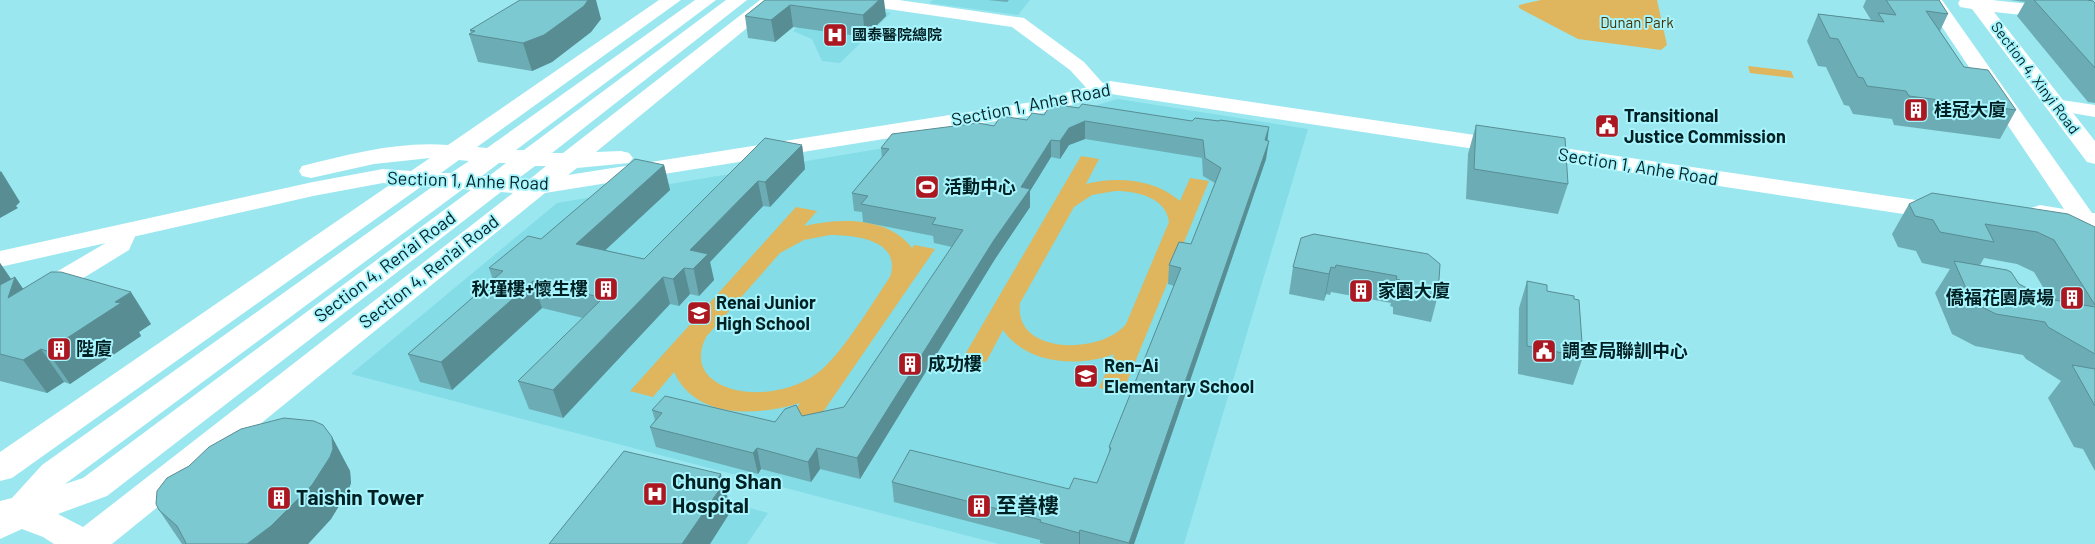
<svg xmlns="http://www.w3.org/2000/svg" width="2095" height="544" font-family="Barlow,'Noto Sans TC',sans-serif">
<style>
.built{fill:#83dce6}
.green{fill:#dfb65d;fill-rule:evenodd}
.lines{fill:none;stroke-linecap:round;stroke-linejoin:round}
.street{fill:#fff;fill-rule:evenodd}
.secondary{fill:#fff;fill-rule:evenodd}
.wall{fill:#6cadb5;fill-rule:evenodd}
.shaded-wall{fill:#588d93}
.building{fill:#7dc9d2;stroke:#588d93}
.labels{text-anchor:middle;stroke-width:4;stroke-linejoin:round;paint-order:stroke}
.far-park-label{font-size:15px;fill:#463301;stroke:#a7f4fd}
.far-poi-label{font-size:15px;font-weight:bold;fill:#002124;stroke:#a7f4fd;text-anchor:start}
.far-street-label{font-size:15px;fill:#002124;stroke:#a7f4fd}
.street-label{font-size:18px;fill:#002124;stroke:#a7f4fd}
.poi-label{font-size:18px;font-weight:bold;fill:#002124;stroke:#a7f4fd;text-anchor:start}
.near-poi-label{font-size:21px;font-weight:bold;fill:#002124;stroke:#a7f4fd;text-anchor:start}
</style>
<rect width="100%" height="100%" fill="#9ae7f0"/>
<g class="built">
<path d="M 933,0 L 1030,0 L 1018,15 L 929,3 Z"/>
<path d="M 825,4 L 891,13 L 840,63 L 822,61 L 812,39 L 793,31 Z"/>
<path d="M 1118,99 L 1308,129 L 1184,544 L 999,544 L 351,374 L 557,203 L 1033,123 Z"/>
<path d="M 628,475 L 768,513 L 747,544 L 571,544 Z"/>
</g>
<g class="green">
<path d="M 1541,0 L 1657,0 L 1667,45 L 1661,50 L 1578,39 L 1519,8 L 1519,5 Z"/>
<path d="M 1748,66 L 1791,71 L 1794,78 L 1750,73 Z"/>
<path d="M 1081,156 L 1099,159 L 1086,184 C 1117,176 1155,179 1180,201 L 1190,178 L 1209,181 L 1122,394 L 1099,388 L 1114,354 C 1079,368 1026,364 1003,330 L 986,362 L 963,358 ZM 1115,191 C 1136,191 1166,197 1169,222 L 1126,324 C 1101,355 1013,355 1020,303 L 1074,207 L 1092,195 Z"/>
<path d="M 796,207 L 817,211 L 804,226 C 839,218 888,216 912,248 L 914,245 L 935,249 L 812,428 L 787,423 L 800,403 C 758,416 696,420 674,372 L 653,397 L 630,391 ZM 830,235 C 856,235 902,240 890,277 C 873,302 839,359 816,374 C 801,385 781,391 762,392 C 729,394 686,378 706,337 L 780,253 L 804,240 Z"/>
</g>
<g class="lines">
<g class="street">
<path d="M 851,0 L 899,0 L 1024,18 L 1084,62 L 1108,89 L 1105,93 L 1098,95 L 1091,93 L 1070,70 L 1012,27 L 860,5 L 854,4 Z"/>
<path d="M 2055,99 L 2095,105 L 2095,117 L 2048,109 L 2044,105 L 2048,101 Z"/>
<path d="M 124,224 L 133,227 L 137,232 L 129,250 L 10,323 L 0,326 L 0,305 L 109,241 L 115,227 Z"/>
</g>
<g class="secondary">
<path d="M 659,0 L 681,0 L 477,147 L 487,148 L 695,0 L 716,0 L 516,150 L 524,150 L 726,0 L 747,0 L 552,153 L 563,153 L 760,0 L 781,0 L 596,152 L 621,151 L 629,153 L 633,158 L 629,163 L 577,168 L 568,175 L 1032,102 L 1110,81 L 1943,204 L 1952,207 L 1956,212 L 1952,217 L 1943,220 L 1111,94 L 1034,115 L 545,193 L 112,544 L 54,544 L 43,537 L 22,529 L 0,539 L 0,501 L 12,498 L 42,465 L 432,187 L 422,186 L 12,478 L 0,481 L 0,452 L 391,184 L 383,183 L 313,196 L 0,267 L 0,251 L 313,182 L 383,169 L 411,171 L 430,158 L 374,164 L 311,178 L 302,176 L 299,171 L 302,166 C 350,154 399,141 448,145 ZM 459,160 L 469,161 L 451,173 L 441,173 ZM 499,163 L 506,163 L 489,176 L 482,176 ZM 535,166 L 546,166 L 530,179 L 519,178 ZM 463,189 L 471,190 L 83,478 L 65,484 ZM 501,192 L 513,193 L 83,527 L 58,514 L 107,496 Z"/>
<path d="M 1924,0 L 1942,0 L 2092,213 L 2095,213 L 2095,237 L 2082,236 L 2075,226 L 2031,218 L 2027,213 L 2031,208 L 2040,205 L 2064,209 Z"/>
<path d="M 1960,0 L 1992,0 L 2095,11 L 2095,23 L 1994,12 L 2095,141 L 2095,164 L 2087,162 L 1972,9 L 1960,7 L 1958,3 Z"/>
</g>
</g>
<g class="wall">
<path d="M 765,0 L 886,16 L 865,37 L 793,27 L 775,42 L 748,38 L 745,16 Z"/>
<path d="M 988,0 L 1009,0 L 1007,2 Z"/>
<path d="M 1866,0 L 1939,0 L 1948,14 L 1940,31 L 1964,67 L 2016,110 L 2000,139 L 1894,125 L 1892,119 L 1853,114 L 1849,106 L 1844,105 L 1826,67 L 1818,66 L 1807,41 L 1818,14 L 1871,20 L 1863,7 Z"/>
<path d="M 2010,0 L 2092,0 L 2095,3 L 2095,103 L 2088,102 L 2017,16 L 2025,2 Z"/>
<path d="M 601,19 L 591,32 L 552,62 L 532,71 L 478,62 L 469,34 L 471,33 L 470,30 Z"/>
<path d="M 1044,115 L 1267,141 L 1266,159 L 1134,544 L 1045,544 L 1040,543 L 1040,540 L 894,502 L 892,482 L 1069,489 L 1097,483 L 1109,453 L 1109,447 L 1174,286 L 1168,284 L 1169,265 L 1191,244 L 1215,183 L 1203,176 L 1202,158 L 1085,139 L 1069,145 L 1060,159 L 1051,157 L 1030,191 L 1030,207 L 995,259 L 860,479 L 820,469 L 811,482 L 761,469 L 758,474 L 656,447 L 650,427 L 655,420 L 652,410 L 775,422 L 844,407 L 952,247 L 934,243 L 933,236 L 863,222 L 862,212 L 854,211 L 852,193 L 882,158 L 881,148 L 994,126 L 1027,120 Z"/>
<path d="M 1476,125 L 1568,184 L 1558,214 L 1466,199 L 1468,154 Z"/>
<path d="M 802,145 L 805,169 L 770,207 L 763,206 L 710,262 L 714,280 L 699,296 L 690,294 L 679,306 L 670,304 L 563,418 L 529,409 L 518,381 L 583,318 L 542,308 L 452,390 L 420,382 L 408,354 L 493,280 L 489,268 L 541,239 L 664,165 L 670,190 L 605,250 L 644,259 Z"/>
<path d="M 1909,204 L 2095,227 L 2095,471 L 2083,449 L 2074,447 L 2048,398 L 2061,381 L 2026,359 L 2023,355 L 1975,346 L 1952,334 L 1935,293 L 1950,269 L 1922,263 L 1916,251 L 1898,247 L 1892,234 ZM 1984,258 L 2017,264 L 2034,272 L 2050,299 L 1980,265 Z"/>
<path d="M 1428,254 L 1438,295 L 1431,322 L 1393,314 L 1393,307 L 1390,306 L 1391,303 L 1331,292 L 1330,295 L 1326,294 L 1324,301 L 1289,294 L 1293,267 Z"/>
<path d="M 0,263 L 11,279 L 15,277 L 23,289 L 151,324 L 139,332 L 141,336 L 70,384 L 64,382 L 47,393 L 0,381 Z"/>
<path d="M 1527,281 L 1547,291 L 1574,299 L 1583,357 L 1573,385 L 1518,374 L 1519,308 Z"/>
<path d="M 332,437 L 350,471 L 351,483 L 348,491 L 331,519 L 308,544 L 182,544 L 159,510 Z"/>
</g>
<g class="shaded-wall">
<path d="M 588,0 L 596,0 L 601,19 L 591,32 L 552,62 L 532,71 L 523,43 Z"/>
<path d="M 879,0 L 884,0 L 886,16 L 865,37 L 863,15 Z"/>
<path d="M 790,5 L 793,27 L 775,42 L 771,20 Z"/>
<path d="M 1085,121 L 1085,139 L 1069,145 L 1060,159 L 1060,141 L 1069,128 Z"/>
<path d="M 1269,127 L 1267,145 L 1265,140 Z"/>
<path d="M 1051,140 L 1051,157 L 1030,191 L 1030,207 L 995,259 L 860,479 L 857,458 L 1021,187 Z"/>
<path d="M 1269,141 L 1266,159 L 1134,544 L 1129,544 Z"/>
<path d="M 802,145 L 805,169 L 770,207 L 765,182 Z"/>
<path d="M 664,165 L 670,190 L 584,270 L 576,244 Z"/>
<path d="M 1,171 L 20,202 L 16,206 L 18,208 L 0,218 L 0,172 Z"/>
<path d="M 758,181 L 763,206 L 710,262 L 714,280 L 699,296 L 690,250 Z"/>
<path d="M 0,263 L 13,282 L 15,277 L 37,309 L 0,304 Z"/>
<path d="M 1331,267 L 1326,294 L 1324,301 L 1329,274 Z"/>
<path d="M 684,268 L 690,294 L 679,306 L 673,279 Z"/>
<path d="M 663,277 L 670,304 L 563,418 L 553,390 Z"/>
<path d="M 533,281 L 542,308 L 452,390 L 441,362 Z"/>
<path d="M 131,292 L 151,324 L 139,332 L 141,336 L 70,384 L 47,351 L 115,302 Z"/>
<path d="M 41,349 L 64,382 L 47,393 L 23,360 Z"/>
<path d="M 332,437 L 350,471 L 351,483 L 348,491 L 331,519 L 308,544 L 247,544 Z"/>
<path d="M 757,448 L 761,469 L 758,474 L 753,453 Z"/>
<path d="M 817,448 L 820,469 L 811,482 L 808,462 Z"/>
<path d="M 721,474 L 723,485 L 724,483 L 731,511 L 710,544 L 682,544 L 716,481 Z"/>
<path d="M 1080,530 L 1080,544 L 1079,544 L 1079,533 Z"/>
</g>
<g class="building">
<path d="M 520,0 L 588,0 L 584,6 L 544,35 L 523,43 L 469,34 L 475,31 L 470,30 Z"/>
<path d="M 765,0 L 879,0 L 863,15 L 790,5 L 771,20 L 745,16 Z"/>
<path d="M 1886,0 L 1939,0 L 1948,14 L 1926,11 L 1964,67 L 1988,70 L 2016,110 L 1909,96 L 1906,91 L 1867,86 L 1863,78 L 1858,77 L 1838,39 L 1830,38 L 1818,14 L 1884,22 L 1878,13 L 1896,15 Z"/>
<path d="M 2034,0 L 2087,0 L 2093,1 L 2095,3 L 2095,68 Z"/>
<path d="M 1051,104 L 1079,108 L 1082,104 L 1192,121 L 1195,118 L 1219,121 L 1220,120 L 1269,127 L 1265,140 L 1269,141 L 1129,543 L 1080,530 L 1079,533 L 1040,522 L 1041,520 L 892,482 L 910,450 L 1069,489 L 1074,478 L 1097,483 L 1111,448 L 1109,447 L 1181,268 L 1169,265 L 1179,242 L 1191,244 L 1221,168 L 1205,158 L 1203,140 L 1085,121 L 1069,128 L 1060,141 L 1051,140 L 1021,187 L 1030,189 L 994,240 L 857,458 L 817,448 L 808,462 L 757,448 L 753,453 L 650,427 L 662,413 L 652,410 L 665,396 L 775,422 L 785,409 L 796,405 L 802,416 L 844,407 L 963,230 L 932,224 L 936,218 L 861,204 L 868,196 L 852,193 L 889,149 L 881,148 L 892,134 L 978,123 L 994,126 L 1001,116 L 1027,120 L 1032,113 L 1044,115 Z"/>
<path d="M 1476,125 L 1565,138 L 1568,184 L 1474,169 Z"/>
<path d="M 765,138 L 802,145 L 765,182 L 758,181 L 690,250 L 708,254 L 693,269 L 684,268 L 673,279 L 663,277 L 553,390 L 518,381 L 603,298 L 533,281 L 441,362 L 408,354 L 503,271 L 489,268 L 528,236 L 541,239 L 635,159 L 664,165 L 576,244 L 644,259 Z"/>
<path d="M 1932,193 L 2068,214 L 2095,227 L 2095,305 L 2054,240 L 2037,232 L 1985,224 L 1994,242 L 1940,232 L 1933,220 L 1915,216 L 1909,204 Z"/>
<path d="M 1314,234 L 1428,254 L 1440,264 L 1438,295 L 1399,288 L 1400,280 L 1396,279 L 1397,276 L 1336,265 L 1335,268 L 1331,267 L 1329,274 L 1293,267 L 1301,238 Z"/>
<path d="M 1954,261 L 2007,270 L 2011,272 L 2019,284 L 2048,299 L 2095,307 L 2095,354 L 2048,327 L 2045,322 L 1996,314 L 1972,302 Z"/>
<path d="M 51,272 L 61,272 L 131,292 L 115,302 L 121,303 L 47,351 L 41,349 L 23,360 L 0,354 L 0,285 L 15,277 L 8,298 Z"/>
<path d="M 1527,281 L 1547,285 L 1547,291 L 1574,296 L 1574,299 L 1579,300 L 1583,357 L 1527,346 Z"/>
<path d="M 2072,365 L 2095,369 L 2095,406 Z"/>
<path d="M 284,418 L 314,421 L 323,425 L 332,437 L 333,449 L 330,457 L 312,485 L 271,526 L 247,544 L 186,544 L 185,541 L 177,526 L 159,510 L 156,504 L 157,491 L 167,478 L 189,466 L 209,447 L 241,429 Z"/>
<path d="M 624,451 L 721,474 L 716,481 L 724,483 L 682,544 L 549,544 Z"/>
</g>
<defs>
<symbol id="hospital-square" viewBox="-11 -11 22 22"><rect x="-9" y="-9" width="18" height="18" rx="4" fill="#ac1822" stroke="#a7f4fd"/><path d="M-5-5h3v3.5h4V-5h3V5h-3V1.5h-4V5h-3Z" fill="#fff"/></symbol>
<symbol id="building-square" viewBox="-11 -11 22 22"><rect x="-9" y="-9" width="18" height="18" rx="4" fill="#ac1822" stroke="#a7f4fd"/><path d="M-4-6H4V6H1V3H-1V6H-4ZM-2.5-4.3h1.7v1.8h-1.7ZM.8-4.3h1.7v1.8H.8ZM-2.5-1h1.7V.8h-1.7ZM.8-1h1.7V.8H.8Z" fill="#fff"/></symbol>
<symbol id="civic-square" viewBox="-11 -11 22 22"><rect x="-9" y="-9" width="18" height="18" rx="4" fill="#ac1822" stroke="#a7f4fd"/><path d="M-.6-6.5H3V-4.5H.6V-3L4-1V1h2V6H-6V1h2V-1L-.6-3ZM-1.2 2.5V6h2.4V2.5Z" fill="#fff"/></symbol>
<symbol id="stadium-square" viewBox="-11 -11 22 22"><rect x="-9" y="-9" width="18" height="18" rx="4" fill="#ac1822" stroke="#a7f4fd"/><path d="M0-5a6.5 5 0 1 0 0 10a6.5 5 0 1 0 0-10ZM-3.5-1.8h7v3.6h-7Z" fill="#fff"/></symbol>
<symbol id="school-square" viewBox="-11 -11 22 22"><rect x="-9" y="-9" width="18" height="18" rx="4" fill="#ac1822" stroke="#a7f4fd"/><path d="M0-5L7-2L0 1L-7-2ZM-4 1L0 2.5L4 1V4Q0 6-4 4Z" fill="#fff"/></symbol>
</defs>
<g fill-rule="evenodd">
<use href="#hospital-square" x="821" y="21" width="28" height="28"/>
<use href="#building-square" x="1902" y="96" width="28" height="28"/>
<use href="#civic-square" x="1593" y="112" width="28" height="28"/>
<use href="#stadium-square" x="913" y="173" width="28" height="28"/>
<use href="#building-square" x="592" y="275" width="28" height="28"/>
<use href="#building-square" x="1347" y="277" width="28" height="28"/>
<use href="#building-square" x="2058" y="284" width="28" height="28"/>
<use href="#school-square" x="685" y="299" width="28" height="28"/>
<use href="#building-square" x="45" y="335" width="28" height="28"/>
<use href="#civic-square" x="1530" y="337" width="28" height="28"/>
<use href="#building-square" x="896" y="350" width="28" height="28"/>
<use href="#school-square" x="1072" y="362" width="28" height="28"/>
<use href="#hospital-square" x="641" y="480" width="28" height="28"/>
<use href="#building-square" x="265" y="484" width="28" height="28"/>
<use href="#building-square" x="965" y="492" width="28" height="28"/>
</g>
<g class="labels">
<g class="far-park-label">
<text x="1637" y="28">Dunan Park</text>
</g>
<g class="far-poi-label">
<text x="852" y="40">國泰醫院總院</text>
</g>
<g class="far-street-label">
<text transform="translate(2035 78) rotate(53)" y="5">Section 4, Xinyi Road</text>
</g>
<g class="street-label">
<text transform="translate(1031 105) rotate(-11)" y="6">Section 1, Anhe Road</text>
<text transform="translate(1638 167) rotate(9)" y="6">Section 1, Anhe Road</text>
<text transform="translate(468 181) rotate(2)" y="6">Section 1, Anhe Road</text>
<text transform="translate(385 267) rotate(-37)" y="6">Section 4, Ren’ai Road</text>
<text transform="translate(429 272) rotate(-38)" y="6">Section 4, Ren'ai Road</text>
</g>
<g class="poi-label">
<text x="1934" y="116">桂冠大廈</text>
<text x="1624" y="122">Transitional<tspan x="1624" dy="21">Justice Commission</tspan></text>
<text x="944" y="193">活動中心</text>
<text x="588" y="295" text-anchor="end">秋瑾樓+懷生樓</text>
<text x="1378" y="297">家園大廈</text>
<text x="2054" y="304" text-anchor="end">僑福花園廣場</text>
<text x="716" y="309">Renai Junior<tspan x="716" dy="21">High School</tspan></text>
<text x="76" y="355">陛廈</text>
<text x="1562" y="357">調查局聯訓中心</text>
<text x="928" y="370">成功樓</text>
<text x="1104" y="372">Ren-Ai<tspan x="1104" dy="21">Elementary School</tspan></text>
</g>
<g class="near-poi-label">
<text x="672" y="489">Chung Shan<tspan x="672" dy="24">Hospital</tspan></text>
<text x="296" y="505">Taishin Tower</text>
<text x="996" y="513">至善樓</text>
</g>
</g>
</svg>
